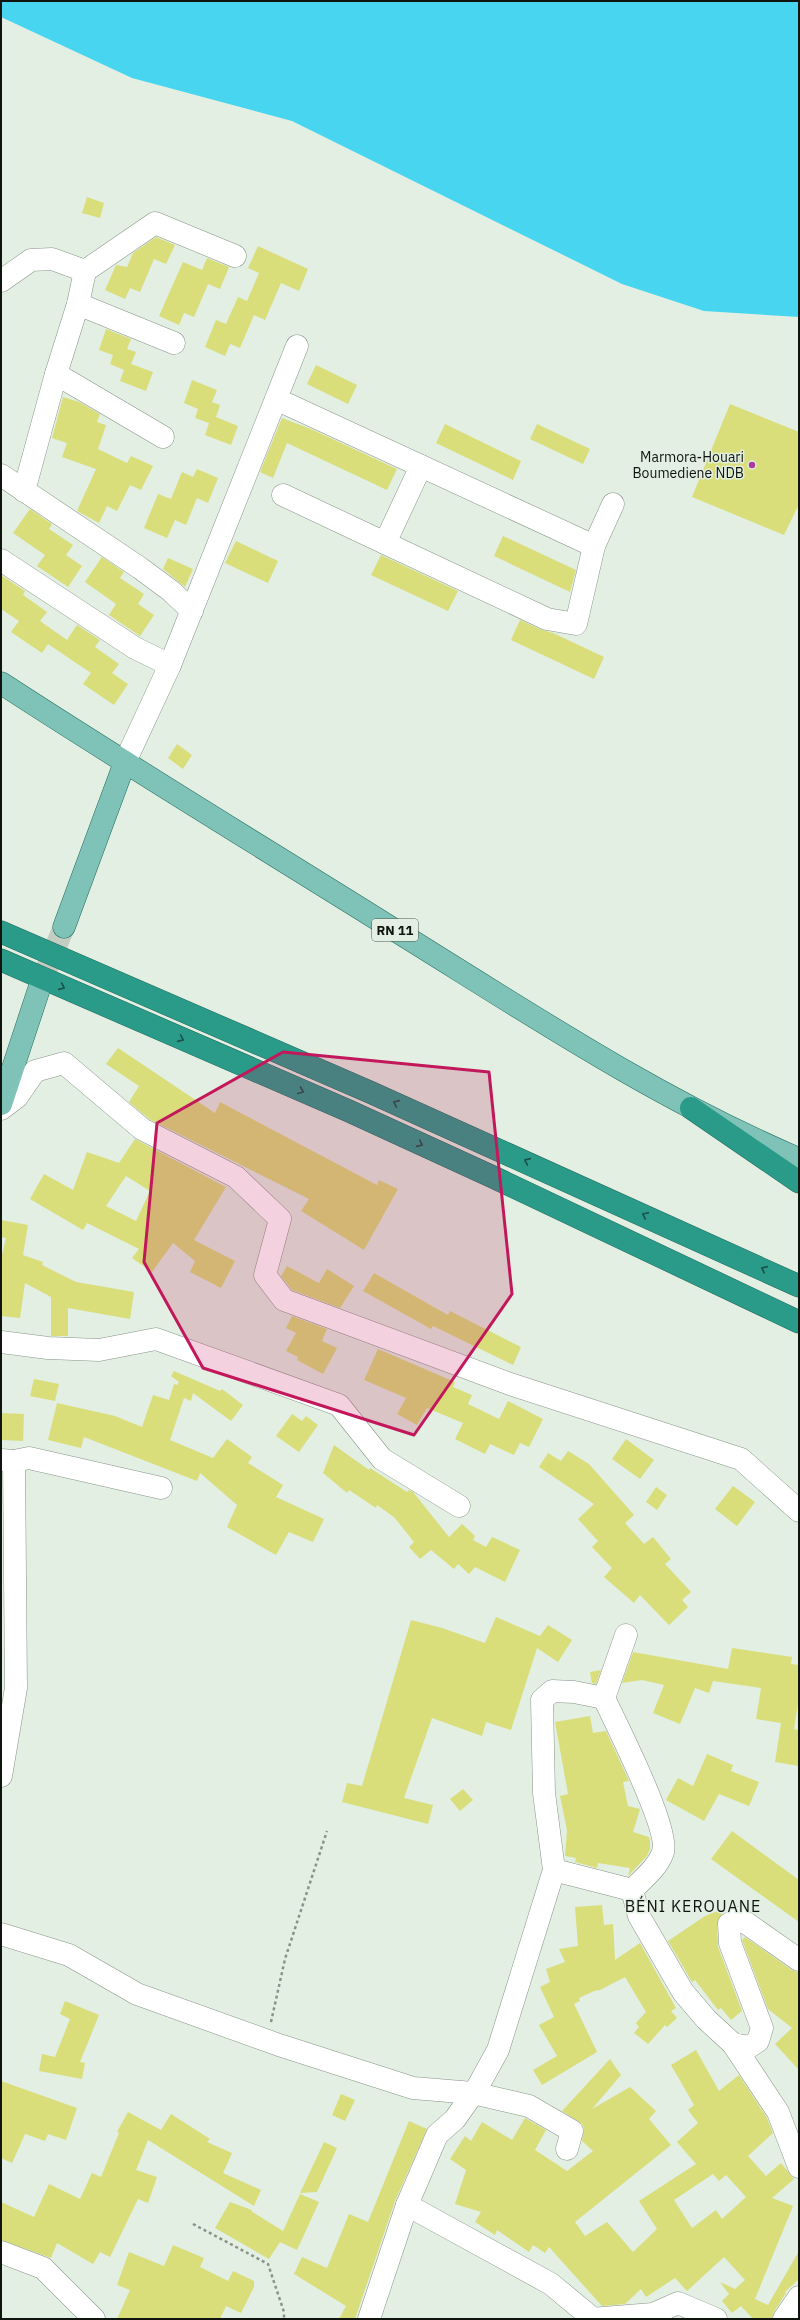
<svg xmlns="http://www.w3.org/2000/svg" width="800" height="2320" font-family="'IBM Plex Sans',sans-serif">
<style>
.water{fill:#48d5f0}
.building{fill:#d9de7b;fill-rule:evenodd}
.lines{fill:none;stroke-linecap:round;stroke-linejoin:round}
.major-tunnel{stroke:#c2cec2;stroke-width:22;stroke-dasharray:22 11;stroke-linecap:butt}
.minor-casing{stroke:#899589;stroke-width:23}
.major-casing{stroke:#216c5e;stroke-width:23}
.highway-casing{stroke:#216c5e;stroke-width:23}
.path{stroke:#899389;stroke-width:2.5;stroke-dasharray:3 3;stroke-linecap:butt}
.minor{stroke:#fff;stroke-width:22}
.major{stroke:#7fc3b8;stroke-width:22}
.highway{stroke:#2a9b89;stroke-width:22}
.oneway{stroke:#1b5146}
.marked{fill:#c2185b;fill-opacity:0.2;stroke:#c2185b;stroke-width:3;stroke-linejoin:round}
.poi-dot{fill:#ab3c99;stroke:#e2efe2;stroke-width:1.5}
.labels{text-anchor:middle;stroke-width:3;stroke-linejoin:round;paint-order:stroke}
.shield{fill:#e2efe2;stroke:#4e564e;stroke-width:1}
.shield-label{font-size:13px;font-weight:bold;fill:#0f140f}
.poi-label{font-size:14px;fill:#0f140f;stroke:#e2efe2;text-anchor:end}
.quarter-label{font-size:16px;letter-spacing:1px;fill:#0f140f;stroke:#e2efe2}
</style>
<rect width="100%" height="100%" fill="#e2efe2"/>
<path class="water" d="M 1,1 L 799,1 L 799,317 L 704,311 L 622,284 L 292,121 L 132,78 L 1,17 Z"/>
<g class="building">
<path d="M 87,197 L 104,203 L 100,218 L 82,213 Z"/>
<path d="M 156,237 L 175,245 L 166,264 L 154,259 L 140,292 L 130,288 L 125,299 L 105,290 L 116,265 L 127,267 L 133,253 Z"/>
<path d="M 258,246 L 308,269 L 299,291 L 281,283 L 265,320 L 254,315 L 240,348 L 230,344 L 225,356 L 205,347 L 216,320 L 226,324 L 238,297 L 247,301 L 259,273 L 248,268 Z"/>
<path d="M 207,258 L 229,267 L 220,289 L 208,284 L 194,317 L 184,313 L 179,325 L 159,316 L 183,262 L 202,270 Z"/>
<path d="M 106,329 L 131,339 L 127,349 L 136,352 L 131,364 L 153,372 L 146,391 L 120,381 L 124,370 L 110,364 L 113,355 L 99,350 Z"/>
<path d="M 316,365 L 357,385 L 348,404 L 307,384 Z"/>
<path d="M 192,380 L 217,390 L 212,402 L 220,405 L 216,417 L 238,426 L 231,445 L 205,435 L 209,423 L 195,418 L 198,409 L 184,403 Z"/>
<path d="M 63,397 L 79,402 L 100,414 L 97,422 L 106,425 L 98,449 L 127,463 L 131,456 L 153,466 L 141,490 L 130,485 L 117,511 L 107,506 L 99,523 L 77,511 L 96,469 L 62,457 L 67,443 L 52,438 Z"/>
<path d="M 730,404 L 799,432 L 799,504 L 784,535 L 692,497 Z"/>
<path d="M 282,418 L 311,429 L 397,469 L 387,490 L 287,443 L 273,478 L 260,472 Z"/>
<path d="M 445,424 L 521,461 L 513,480 L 436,443 Z"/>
<path d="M 537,424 L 590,449 L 583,464 L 530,439 Z"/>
<path d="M 197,469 L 218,478 L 208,503 L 197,498 L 186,525 L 175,520 L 167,538 L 144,528 L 158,494 L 171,499 L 182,472 L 193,477 Z"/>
<path d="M 30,509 L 52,524 L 49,529 L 73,545 L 66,555 L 82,566 L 68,587 L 37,566 L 45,555 L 13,533 Z"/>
<path d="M 503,536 L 576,570 L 570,592 L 494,556 Z"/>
<path d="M 236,541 L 278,561 L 268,583 L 225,563 Z"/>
<path d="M 381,555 L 458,591 L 448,611 L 371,575 Z"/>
<path d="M 102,557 L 124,572 L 120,578 L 144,594 L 138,604 L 154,615 L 140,636 L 109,615 L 116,604 L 85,582 Z"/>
<path d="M 168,558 L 193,569 L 185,587 L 163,569 Z"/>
<path d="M 1,575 L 25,591 L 23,595 L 47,612 L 40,621 L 67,640 L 77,625 L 100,640 L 95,647 L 119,664 L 112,673 L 128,684 L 114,705 L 83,684 L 91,673 L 48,644 L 42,653 L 11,632 L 19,621 L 1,609 Z"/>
<path d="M 520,620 L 542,630 L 553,633 L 604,657 L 594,679 L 511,640 Z"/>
<path d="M 177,744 L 192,755 L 183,769 L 168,758 Z"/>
<path d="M 118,1048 L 215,1113 L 220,1102 L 377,1185 L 379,1180 L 398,1189 L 364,1250 L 301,1211 L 309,1199 L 149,1119 L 129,1102 L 139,1086 L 106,1064 Z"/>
<path d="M 135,1139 L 226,1187 L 194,1240 L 235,1261 L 221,1288 L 190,1272 L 195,1261 L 173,1243 L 152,1272 L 132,1258 L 139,1249 L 87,1223 L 83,1230 L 30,1199 L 44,1174 L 73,1190 L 87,1152 L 119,1163 ZM 126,1176 L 150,1191 L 136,1221 L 106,1206 Z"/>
<path d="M 1,1220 L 28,1225 L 23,1255 L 43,1262 L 42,1265 L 76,1282 L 134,1292 L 130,1319 L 68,1308 L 68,1336 L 51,1336 L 51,1297 L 25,1283 L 20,1318 L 1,1316 L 1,1259 L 6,1238 L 1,1237 Z"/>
<path d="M 287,1266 L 319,1283 L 327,1269 L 354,1286 L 340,1308 L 292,1290 L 281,1276 Z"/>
<path d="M 374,1273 L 448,1315 L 450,1311 L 521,1347 L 513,1365 L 433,1326 L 431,1329 L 363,1291 Z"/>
<path d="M 292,1316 L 327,1329 L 322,1341 L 337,1348 L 323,1374 L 297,1360 L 298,1357 L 286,1351 L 296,1333 L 286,1328 Z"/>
<path d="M 378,1349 L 455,1382 L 453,1387 L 472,1395 L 468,1404 L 499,1419 L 508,1401 L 543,1419 L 529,1447 L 520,1443 L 514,1455 L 490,1444 L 485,1454 L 455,1439 L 463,1423 L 427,1408 L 417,1425 L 397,1414 L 406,1398 L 364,1380 Z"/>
<path d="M 174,1371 L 220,1391 L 222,1389 L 243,1405 L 231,1421 L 193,1393 L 191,1401 L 184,1398 L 170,1440 L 213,1458 L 227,1439 L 252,1457 L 248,1463 L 283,1485 L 276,1497 L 324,1519 L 313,1542 L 289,1532 L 276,1555 L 227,1527 L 237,1505 L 200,1473 L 197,1481 L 84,1437 L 81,1448 L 48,1440 L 57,1403 L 115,1416 L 142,1427 L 153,1395 L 169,1400 L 174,1384 L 177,1385 L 179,1382 L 171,1376 Z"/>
<path d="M 34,1379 L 59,1384 L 55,1401 L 30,1396 Z"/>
<path d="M 1,1413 L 24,1414 L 23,1441 L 1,1440 Z"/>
<path d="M 292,1414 L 302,1421 L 306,1416 L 318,1425 L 299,1452 L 276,1436 Z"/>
<path d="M 626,1439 L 654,1460 L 640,1479 L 612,1459 Z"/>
<path d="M 334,1445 L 369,1470 L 370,1468 L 407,1492 L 409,1490 L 413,1492 L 449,1537 L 462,1524 L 475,1536 L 473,1540 L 486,1547 L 492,1537 L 520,1550 L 505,1582 L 475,1567 L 469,1574 L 458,1564 L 454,1569 L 431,1550 L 420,1559 L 409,1547 L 414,1542 L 394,1517 L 377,1505 L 376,1508 L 349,1490 L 347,1493 L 323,1473 Z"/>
<path d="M 568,1451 L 589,1464 L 634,1515 L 625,1523 L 644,1544 L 653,1537 L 671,1559 L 665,1564 L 691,1592 L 682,1600 L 688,1607 L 669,1625 L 640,1595 L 634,1603 L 604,1577 L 612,1568 L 592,1547 L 598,1541 L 578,1519 L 594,1504 L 539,1467 L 548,1453 L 561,1461 Z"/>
<path d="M 733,1486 L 755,1502 L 737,1526 L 715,1509 Z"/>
<path d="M 656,1487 L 667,1495 L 657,1510 L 646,1502 Z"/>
<path d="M 496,1617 L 540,1636 L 548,1625 L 572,1640 L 558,1662 L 537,1648 L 511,1730 L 486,1722 L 482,1736 L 432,1718 L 404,1798 L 433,1805 L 428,1824 L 342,1802 L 347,1783 L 362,1786 L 411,1620 L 442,1628 L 485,1643 Z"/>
<path d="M 732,1648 L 792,1657 L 791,1664 L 799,1665 L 799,1697 L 794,1729 L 799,1730 L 799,1766 L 775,1762 L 781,1723 L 756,1719 L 761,1688 L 713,1681 L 709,1693 L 695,1688 L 680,1724 L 653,1713 L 664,1685 L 642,1680 L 622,1683 L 633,1652 L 728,1669 Z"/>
<path d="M 601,1670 L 596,1684 L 592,1683 L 590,1672 Z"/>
<path d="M 590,1716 L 593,1733 L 606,1731 L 629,1781 L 623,1782 L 628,1806 L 640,1809 L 633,1832 L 649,1837 L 650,1841 L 650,1849 L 647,1856 L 628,1876 L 630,1868 L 598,1863 L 597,1868 L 575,1862 L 576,1858 L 565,1856 L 567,1830 L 560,1796 L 568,1794 L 555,1722 Z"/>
<path d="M 707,1754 L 733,1765 L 731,1771 L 759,1782 L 749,1806 L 719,1794 L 704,1821 L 666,1800 L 678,1778 L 693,1786 Z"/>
<path d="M 463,1789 L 473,1800 L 460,1811 L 450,1799 Z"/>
<path d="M 732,1831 L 799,1880 L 799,1922 L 711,1859 Z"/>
<path d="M 602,1905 L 604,1925 L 613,1924 L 615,1960 L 640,1943 L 676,2008 L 671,2011 L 677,2018 L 667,2027 L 665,2025 L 648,2044 L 634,2033 L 639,2027 L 636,2023 L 646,2012 L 625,1977 L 600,1990 L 594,1991 L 579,1998 L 580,2001 L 574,2004 L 597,2052 L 542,2085 L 533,2070 L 557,2056 L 539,2025 L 554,2017 L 540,1987 L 550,1982 L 546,1969 L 565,1962 L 559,1949 L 578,1946 L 575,1907 Z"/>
<path d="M 720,1910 L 722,1914 L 717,1925 L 718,1947 L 742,2011 L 731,2020 L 721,2008 L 718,2010 L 695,1980 L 692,1982 L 668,1941 L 705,1916 Z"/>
<path d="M 745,1937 L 792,1970 L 799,1973 L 799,2070 L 775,2044 L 792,2028 L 768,2009 L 742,1940 Z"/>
<path d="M 65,2001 L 99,2015 L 80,2062 L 85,2063 L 82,2079 L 39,2071 L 42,2054 L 55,2057 L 70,2019 L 60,2014 Z"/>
<path d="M 696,2050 L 719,2091 L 739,2075 L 767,2118 L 773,2133 L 748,2156 L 766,2176 L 781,2163 L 794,2179 L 772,2198 L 793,2206 L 755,2299 L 768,2305 L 799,2251 L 799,2279 L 785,2292 L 786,2293 L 774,2312 L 772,2319 L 753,2319 L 741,2306 L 732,2313 L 722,2301 L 729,2294 L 720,2282 L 735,2289 L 745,2280 L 724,2257 L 687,2291 L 675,2278 L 646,2297 L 641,2289 L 625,2304 L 602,2306 L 549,2247 L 545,2253 L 533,2245 L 529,2252 L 497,2230 L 495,2235 L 475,2222 L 481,2212 L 455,2204 L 466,2170 L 450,2159 L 465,2136 L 471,2141 L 482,2122 L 512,2140 L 525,2118 L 546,2130 L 535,2150 L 567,2171 L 593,2151 L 582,2141 L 584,2129 L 582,2124 L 562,2111 L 610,2059 L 621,2075 L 592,2109 L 630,2087 L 656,2111 L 649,2119 L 671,2145 L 575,2222 L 585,2236 L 607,2222 L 633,2252 L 657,2229 L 639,2201 L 696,2164 L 677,2142 L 698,2123 L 688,2110 L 694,2105 L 671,2065 ZM 713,2174 L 719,2181 L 726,2175 L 746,2197 L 722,2219 L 716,2210 L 692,2228 L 674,2200 Z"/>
<path d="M 1,2081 L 77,2108 L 66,2140 L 48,2134 L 45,2141 L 25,2134 L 12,2163 L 1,2158 Z"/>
<path d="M 341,2094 L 355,2100 L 345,2121 L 332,2115 Z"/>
<path d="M 128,2112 L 161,2130 L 171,2114 L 210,2139 L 207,2142 L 232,2153 L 223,2173 L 261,2190 L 254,2206 L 148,2140 L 136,2170 L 157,2177 L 148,2203 L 138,2199 L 110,2257 L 100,2252 L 93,2264 L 57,2243 L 51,2258 L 1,2240 L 1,2202 L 34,2217 L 49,2184 L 80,2199 L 92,2173 L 101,2177 L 119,2133 L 117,2132 Z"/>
<path d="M 409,2121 L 427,2129 L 395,2201 L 355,2319 L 339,2319 L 346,2306 L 294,2274 L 302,2257 L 327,2268 L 349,2214 L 368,2222 Z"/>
<path d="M 324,2142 L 337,2148 L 317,2192 L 300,2193 Z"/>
<path d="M 300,2194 L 319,2202 L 297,2250 L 280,2242 L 269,2259 L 215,2228 L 230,2202 L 252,2210 L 251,2211 L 283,2231 Z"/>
<path d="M 173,2245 L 204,2258 L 200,2267 L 228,2281 L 233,2271 L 254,2281 L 254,2287 L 241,2313 L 226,2306 L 220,2319 L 117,2319 L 130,2290 L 117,2285 L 129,2252 L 164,2266 Z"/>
</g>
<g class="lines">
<path class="major-tunnel" d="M 42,980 L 64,927"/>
<defs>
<g id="minor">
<path d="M 85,271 L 155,223 L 235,256"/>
<path d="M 1,281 L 31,260 L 52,259 L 85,271 L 78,304 L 56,374 L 24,491"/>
<path d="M 78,304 L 174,343"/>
<path d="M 56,374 L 163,437"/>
<path d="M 276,399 L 594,546 L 613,504"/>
<path d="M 421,466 L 385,543 L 547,619 L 576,624 L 594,546"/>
<path d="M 1,475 L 140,568 L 171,591 L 192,611"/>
<path d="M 283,495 L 385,543"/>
<path d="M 1,560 L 135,648 L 170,665"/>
<path d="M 125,762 L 170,665 L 297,346"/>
<path d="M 1,1109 L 17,1097 L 35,1071 L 64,1063 L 142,1129 L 236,1177 L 280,1219 L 265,1275 L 284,1300 L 510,1384 L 741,1459 L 799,1511"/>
<path d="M 1,1342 L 48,1348 L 99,1350 L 156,1339 L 339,1405 L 382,1459 L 459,1506"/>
<path d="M 1,1460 L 14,1461 L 29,1458 L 161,1488"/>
<path d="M 626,1635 L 604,1698 C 616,1724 670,1829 663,1852 C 658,1867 643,1879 632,1890 L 639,1916 L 683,1992 L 706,2019 L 733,2044 L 749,2047 L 758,2041 L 762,2028 L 730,1943 L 729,1924 L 739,1918 L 799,1960"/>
<path d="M 1,1776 L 16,1688 L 14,1461"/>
<path d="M 554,1870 L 632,1890"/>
<path d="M 1,1934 L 69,1955 L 137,1994 L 279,2045 L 413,2088 L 473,2093 L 529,2106 L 572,2131 L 567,2149"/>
<path d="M 733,2044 L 778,2112 L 799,2167"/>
<path d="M 407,2205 L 551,2284 L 592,2318"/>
<path d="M 1,2252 L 43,2268 L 94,2319"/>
<path d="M 369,2319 L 407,2205 L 437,2135 L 455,2119 L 477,2088 L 498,2050 L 554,1870 L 544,1793 L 542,1700 L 552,1691 L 574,1692 L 604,1698"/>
<path d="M 591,2319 L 653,2314 L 678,2303 L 716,2319"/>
<path d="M 784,2319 L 799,2297"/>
</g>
<g id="major">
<path d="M 1,683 C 133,769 267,850 401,934 C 530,1014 658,1099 799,1159"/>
<path d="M 64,927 L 125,762"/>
<path d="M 1,1104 L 42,980"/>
</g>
<g id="highway">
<path d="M 1,932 L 372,1093 L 799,1286"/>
<path d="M 1,960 L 349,1111 L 493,1177 L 799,1322"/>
<path d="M 691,1108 L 799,1182"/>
</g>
</defs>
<use href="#minor" class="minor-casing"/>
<use href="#major" class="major-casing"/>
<use href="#highway" class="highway-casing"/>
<g class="path">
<path d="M 271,2022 L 285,1959 L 327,1831"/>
<path d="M 193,2224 L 268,2264 L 284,2312 L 284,2319"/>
</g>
<use href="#minor" class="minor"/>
<use href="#major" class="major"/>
<use href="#highway" class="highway"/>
</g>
<defs><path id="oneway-chevron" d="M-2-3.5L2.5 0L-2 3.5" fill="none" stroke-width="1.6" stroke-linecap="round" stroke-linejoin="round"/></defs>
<g class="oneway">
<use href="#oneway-chevron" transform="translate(62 987) rotate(24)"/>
<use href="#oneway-chevron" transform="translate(181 1039) rotate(24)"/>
<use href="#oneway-chevron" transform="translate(301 1091) rotate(23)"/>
<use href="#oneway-chevron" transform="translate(396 1103) rotate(-156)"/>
<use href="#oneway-chevron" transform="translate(420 1144) rotate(24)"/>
<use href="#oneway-chevron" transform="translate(527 1161) rotate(-156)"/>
<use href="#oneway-chevron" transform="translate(645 1215) rotate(-155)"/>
<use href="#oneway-chevron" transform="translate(764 1269) rotate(-155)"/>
</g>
<path class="marked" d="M 283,1052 L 489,1072 L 512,1294 L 414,1435 L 203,1368 L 144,1262 L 157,1123 Z"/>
<circle class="poi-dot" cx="752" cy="465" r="4"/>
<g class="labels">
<rect class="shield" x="372" y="919" width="46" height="22" rx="3"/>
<g class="shield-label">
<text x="395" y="935">RN 11</text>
</g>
<g class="poi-label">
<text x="744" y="462">Marmora-Houari<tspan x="744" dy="16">Boumediene NDB</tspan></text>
</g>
<g class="quarter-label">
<text x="693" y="1912">BÉNI KEROUANE</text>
</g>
</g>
<rect width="800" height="2320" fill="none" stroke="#0f140f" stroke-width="4"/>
</svg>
